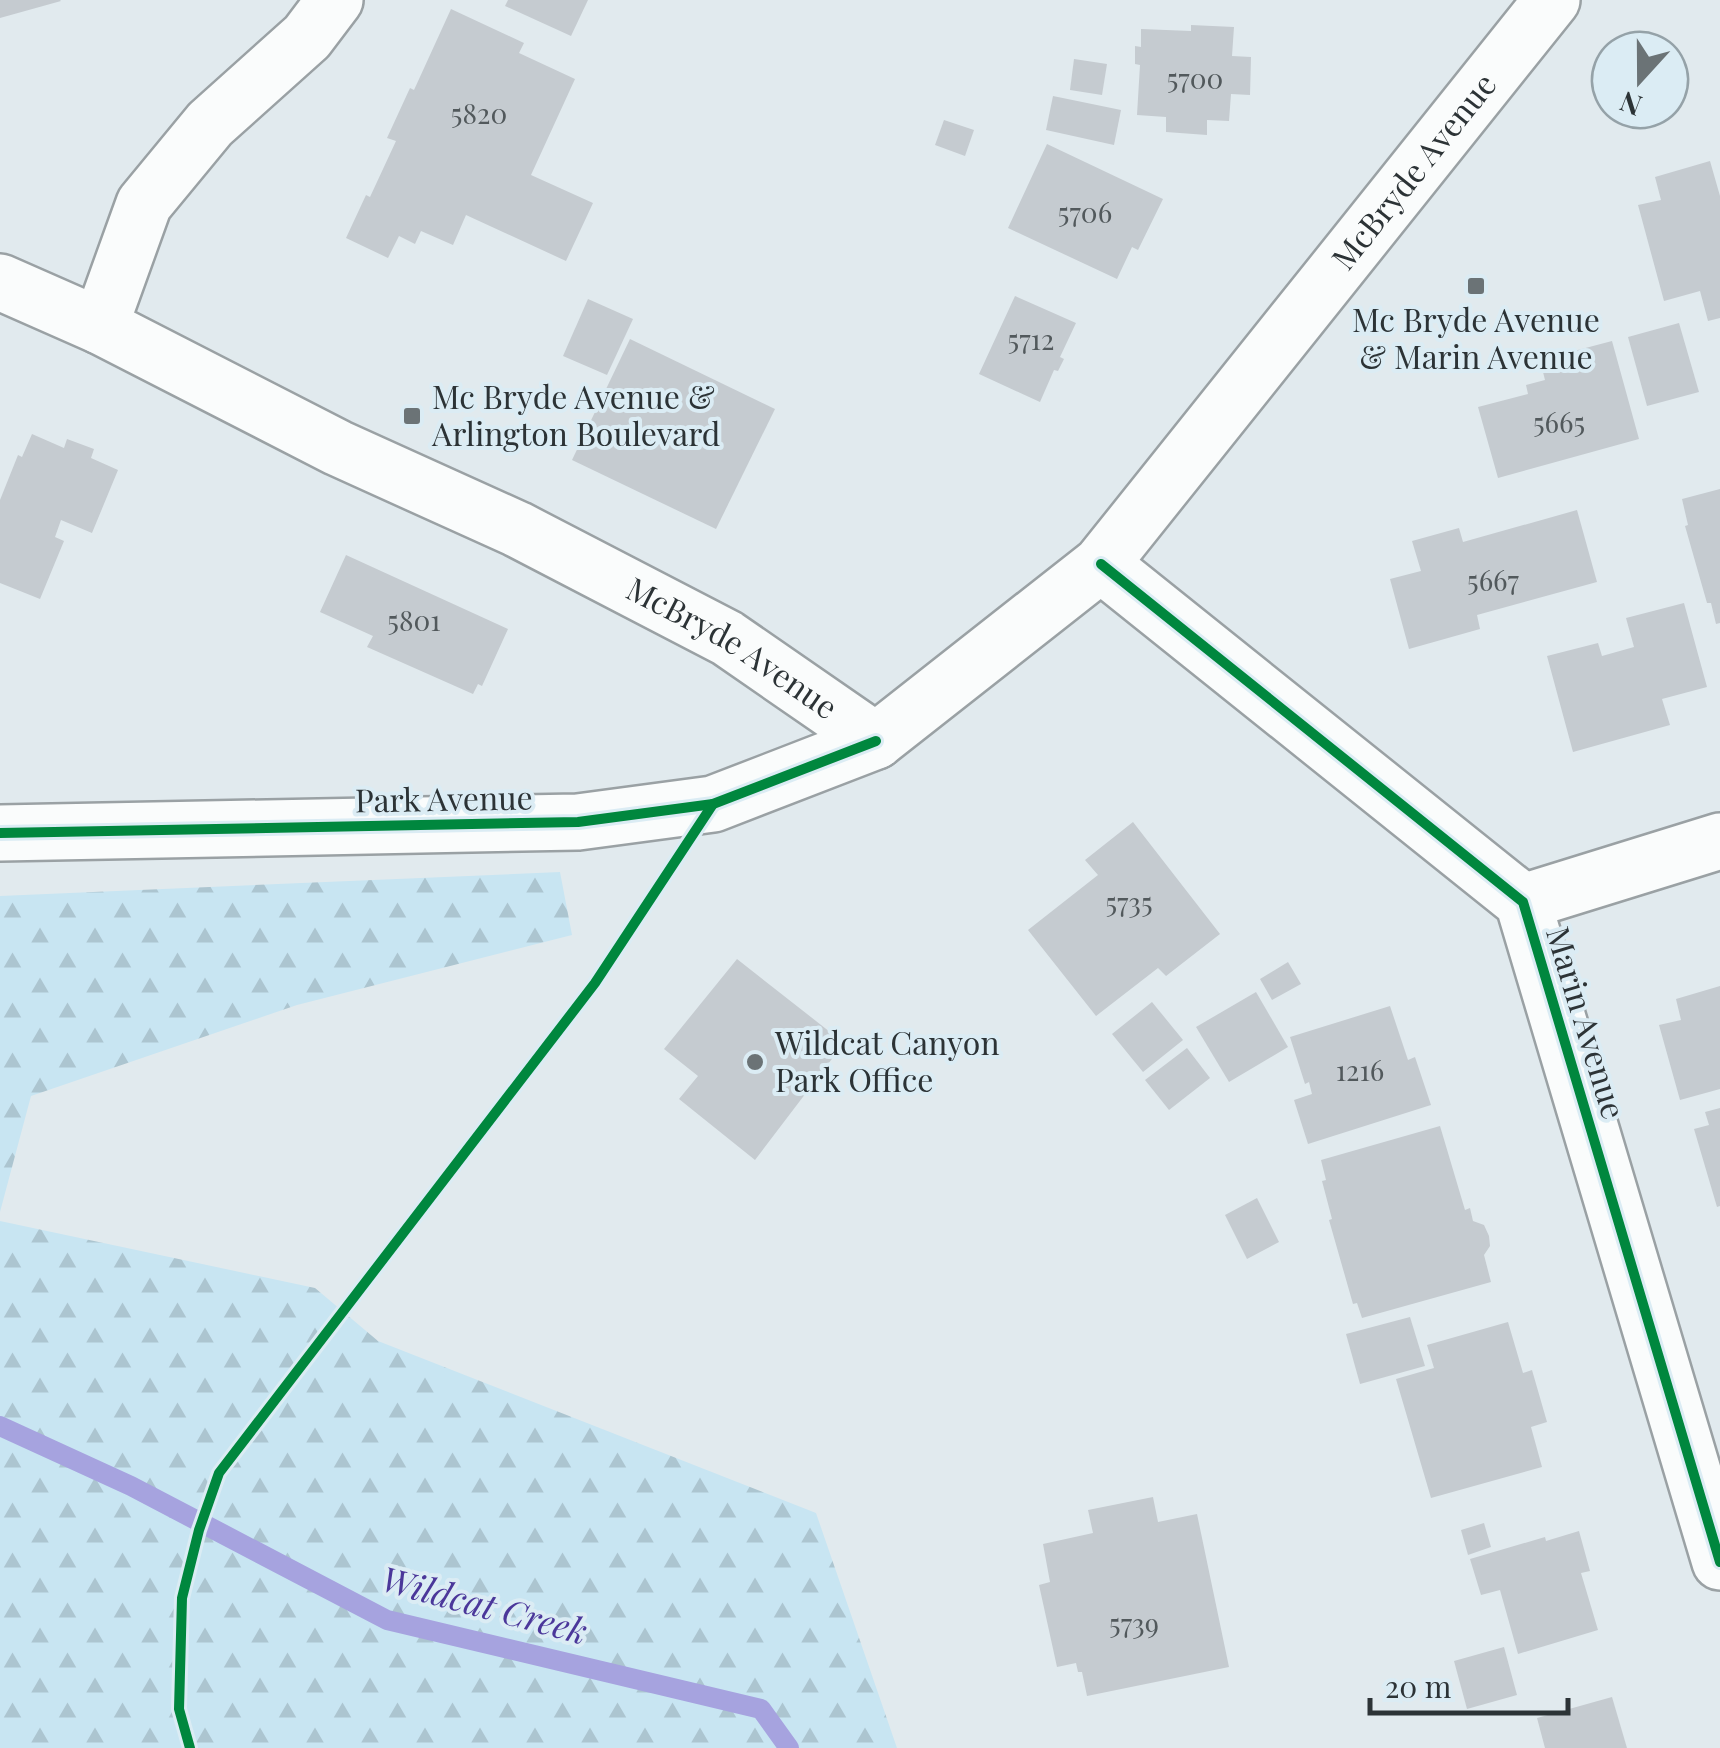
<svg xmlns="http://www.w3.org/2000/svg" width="1720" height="1748" font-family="'Playfair Display',serif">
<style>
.forest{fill:url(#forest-firs)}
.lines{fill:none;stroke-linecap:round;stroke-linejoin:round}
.stream{stroke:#a6a3df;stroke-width:20}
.building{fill:#c5cbd0}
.street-casing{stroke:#9aa1a4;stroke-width:60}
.secondary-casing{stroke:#9aa1a4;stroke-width:60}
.street{stroke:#fafcfc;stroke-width:55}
.secondary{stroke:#fafcfc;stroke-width:55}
.cycleway-casing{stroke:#dbecf4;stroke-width:16}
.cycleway{stroke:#00873e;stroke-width:10}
.poi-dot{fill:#6b7376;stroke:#dbecf4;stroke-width:4}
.labels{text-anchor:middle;stroke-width:8;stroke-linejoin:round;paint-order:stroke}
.number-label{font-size:28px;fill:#52595c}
.street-label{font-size:32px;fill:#2c3336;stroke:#dbecf4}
.poi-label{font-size:32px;fill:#2c3336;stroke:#dbecf4;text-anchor:start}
.water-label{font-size:35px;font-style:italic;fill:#4b379a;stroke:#dbecf4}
</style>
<defs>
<pattern id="forest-firs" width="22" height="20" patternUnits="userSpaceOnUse" patternTransform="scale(2.5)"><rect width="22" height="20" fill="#c8e5f2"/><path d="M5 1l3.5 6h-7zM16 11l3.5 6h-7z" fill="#acc5d0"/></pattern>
</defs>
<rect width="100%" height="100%" fill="#e1eaee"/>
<g class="forest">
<path d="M 560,872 L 572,935 L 297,1005 L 31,1096 L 0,1212 L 0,896 Z"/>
<path d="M 0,1221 L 315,1288 L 378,1341 L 816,1513 L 897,1748 L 0,1748 Z"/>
</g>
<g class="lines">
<path class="stream" d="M 0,1426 L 131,1486 L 387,1620 L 761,1709 L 789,1748"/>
</g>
<g class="building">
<path d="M 0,0 L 60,0 L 61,1 L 0,18 Z"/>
<path d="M 508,0 L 588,0 L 571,36 L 505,6 Z"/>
<path d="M 451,9 L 524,43 L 519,53 L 575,79 L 531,175 L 593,203 L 566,261 L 466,215 L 453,245 L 421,231 L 415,244 L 399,236 L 388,258 L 346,238 L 366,195 L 370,197 L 396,141 L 387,138 L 410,88 L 414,90 Z"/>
<path d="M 1191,25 L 1234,27 L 1232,56 L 1251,57 L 1250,95 L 1231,94 L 1229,121 L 1207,120 L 1207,135 L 1166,132 L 1166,117 L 1137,115 L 1140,65 L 1135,64 L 1135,46 L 1141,47 L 1141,29 L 1191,31 Z"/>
<path d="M 1074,59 L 1107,64 L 1102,95 L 1070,90 Z"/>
<path d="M 1053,96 L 1121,110 L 1114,145 L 1046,130 Z"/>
<path d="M 944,120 L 974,130 L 965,156 L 935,145 Z"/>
<path d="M 1047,144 L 1163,199 L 1138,250 L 1132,247 L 1117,279 L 1008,228 Z"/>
<path d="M 1710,161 L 1720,196 L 1720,318 L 1708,321 L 1700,291 L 1664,301 L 1638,205 L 1661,200 L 1655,177 Z"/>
<path d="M 1015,296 L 1076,323 L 1060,357 L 1064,359 L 1058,371 L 1054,370 L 1040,402 L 979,374 Z"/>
<path d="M 588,299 L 633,319 L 607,375 L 563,356 Z"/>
<path d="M 1679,323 L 1699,392 L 1647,406 L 1628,337 Z"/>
<path d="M 630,339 L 775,409 L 716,529 L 572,460 Z"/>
<path d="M 1612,341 L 1639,439 L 1498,478 L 1478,407 L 1528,394 L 1526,385 L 1545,380 L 1540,360 Z"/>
<path d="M 32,434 L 64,448 L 67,439 L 94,449 L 91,458 L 118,470 L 92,533 L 61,520 L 55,537 L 64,541 L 40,599 L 0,583 L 0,500 L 18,455 L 22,457 Z"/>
<path d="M 1720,489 L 1720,623 L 1716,624 L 1711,603 L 1707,603 L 1685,526 L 1688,525 L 1682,499 Z"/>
<path d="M 1577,510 L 1597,582 L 1477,615 L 1480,629 L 1409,649 L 1390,579 L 1421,571 L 1412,541 L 1459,528 L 1463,542 Z"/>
<path d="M 346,555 L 508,629 L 482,686 L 478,684 L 473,694 L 367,647 L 373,636 L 320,612 Z"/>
<path d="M 1684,603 L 1707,687 L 1662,699 L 1670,725 L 1573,752 L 1547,656 L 1598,643 L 1602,656 L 1634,647 L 1626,618 Z"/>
<path d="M 1133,822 L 1220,934 L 1166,976 L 1158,968 L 1096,1016 L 1028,930 L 1098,875 L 1085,860 Z"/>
<path d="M 737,959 L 844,1043 L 755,1160 L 679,1099 L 698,1076 L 664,1049 Z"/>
<path d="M 1288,962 L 1301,984 L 1272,1000 L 1260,979 Z"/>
<path d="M 1720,986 L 1720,1089 L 1680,1100 L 1659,1025 L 1681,1020 L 1676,999 Z"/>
<path d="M 1256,992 L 1288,1047 L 1229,1082 L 1196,1027 Z"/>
<path d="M 1152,1002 L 1183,1040 L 1143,1072 L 1112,1034 Z"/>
<path d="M 1390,1006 L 1408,1060 L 1415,1057 L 1431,1105 L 1308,1144 L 1294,1100 L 1312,1094 L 1309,1082 L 1305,1084 L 1290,1037 Z"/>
<path d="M 1187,1048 L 1210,1078 L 1169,1110 L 1145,1080 Z"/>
<path d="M 1720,1108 L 1720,1206 L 1717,1207 L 1694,1129 L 1709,1125 L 1705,1112 Z"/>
<path d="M 1440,1126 L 1465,1210 L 1470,1208 L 1473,1221 L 1484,1225 L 1489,1236 L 1490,1246 L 1484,1255 L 1491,1282 L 1362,1318 L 1357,1303 L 1353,1304 L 1329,1220 L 1332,1219 L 1322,1181 L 1326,1180 L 1321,1160 Z"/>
<path d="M 1257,1198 L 1279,1242 L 1247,1259 L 1225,1215 Z"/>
<path d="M 1410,1317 L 1425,1366 L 1360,1384 L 1346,1334 Z"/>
<path d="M 1508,1322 L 1523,1373 L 1532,1370 L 1547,1422 L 1531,1427 L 1542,1467 L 1431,1498 L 1396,1379 L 1434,1368 L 1427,1345 Z"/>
<path d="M 1153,1497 L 1158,1522 L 1197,1514 L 1229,1667 L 1087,1696 L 1082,1672 L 1078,1672 L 1076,1663 L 1057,1667 L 1039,1585 L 1050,1582 L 1043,1544 L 1093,1533 L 1088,1510 Z"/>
<path d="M 1484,1523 L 1491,1547 L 1468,1555 L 1461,1530 Z"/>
<path d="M 1579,1531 L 1590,1571 L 1581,1573 L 1598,1630 L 1518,1654 L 1500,1590 L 1481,1595 L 1470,1559 L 1545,1537 L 1546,1541 Z"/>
<path d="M 1504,1647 L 1517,1695 L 1467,1709 L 1454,1661 Z"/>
<path d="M 1612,1697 L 1627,1748 L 1545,1748 L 1537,1718 Z"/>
</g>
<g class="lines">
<defs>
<g id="street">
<path d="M 0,282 L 100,326"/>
<path d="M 1101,564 L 1523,902 L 1720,1562"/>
<path d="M 0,833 L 578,822 L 713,804 L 876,741"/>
<path d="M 1523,902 L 1720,841"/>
</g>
<g id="secondary">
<path id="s1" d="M 335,0 L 307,37 L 210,124 L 144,204 L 100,326 L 338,448 L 517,529 L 727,638 L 876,741 L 1101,564 L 1552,0"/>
</g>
</defs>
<use href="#street" class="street-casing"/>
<use href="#secondary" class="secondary-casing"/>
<use href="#street" class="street"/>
<use href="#secondary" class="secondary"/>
<defs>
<g id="cycleway">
<path d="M 1101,564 L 1523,902 L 1720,1562"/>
<path d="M 0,833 L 578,822 L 713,804 L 876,741"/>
<path d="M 190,1748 L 179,1709 L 182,1598 L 199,1530 L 219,1473 L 595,983 L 713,804"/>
</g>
</defs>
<use href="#cycleway" class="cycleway-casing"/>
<use href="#cycleway" class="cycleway"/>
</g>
<g class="poi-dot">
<rect x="1466" y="276" width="20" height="20" rx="5"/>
<rect x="402" y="406" width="20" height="20" rx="5"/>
<circle cx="755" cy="1062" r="10"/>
</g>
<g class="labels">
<g class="number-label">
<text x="1195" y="89">5700</text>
<text x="479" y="124">5820</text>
<text x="1085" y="223">5706</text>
<text x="1031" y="350">5712</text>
<text x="1559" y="433">5665</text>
<text x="1493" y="591">5667</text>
<text x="414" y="631">5801</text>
<text x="1129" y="913">5735</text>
<text x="1360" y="1081">1216</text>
<text x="1134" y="1634">5739</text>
</g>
<g class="street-label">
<text dy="11" stroke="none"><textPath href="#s1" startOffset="2080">McBryde Avenue</textPath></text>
<text dy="11" stroke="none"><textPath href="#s1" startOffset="1120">McBryde Avenue</textPath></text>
<text transform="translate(444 800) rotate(-1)" y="11">Park Avenue</text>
<text transform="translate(1585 1023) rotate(73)" y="11">Marin Avenue</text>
</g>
<g class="poi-label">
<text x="1476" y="332" text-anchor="middle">Mc Bryde Avenue<tspan x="1476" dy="37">&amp; Marin Avenue</tspan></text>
<text x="432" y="409">Mc Bryde Avenue &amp;<tspan x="432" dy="37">Arlington Boulevard</tspan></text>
<text x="775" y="1055">Wildcat Canyon<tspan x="775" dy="37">Park Office</tspan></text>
</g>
<g class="water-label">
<text transform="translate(484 1606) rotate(15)" y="12">Wildcat Creek</text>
</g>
</g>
<g transform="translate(1640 80) rotate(201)"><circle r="48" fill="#dbecf4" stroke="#95a2a8" stroke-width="2.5"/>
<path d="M0-8L18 38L0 25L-18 38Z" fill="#6b7376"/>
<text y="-15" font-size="28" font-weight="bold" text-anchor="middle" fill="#2c3336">N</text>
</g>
<path d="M1370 1698v15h198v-15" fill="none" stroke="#2c3336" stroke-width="5"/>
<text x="1385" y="1698" font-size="30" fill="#2c3336" stroke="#dbecf4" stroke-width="8" paint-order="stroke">20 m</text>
</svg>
